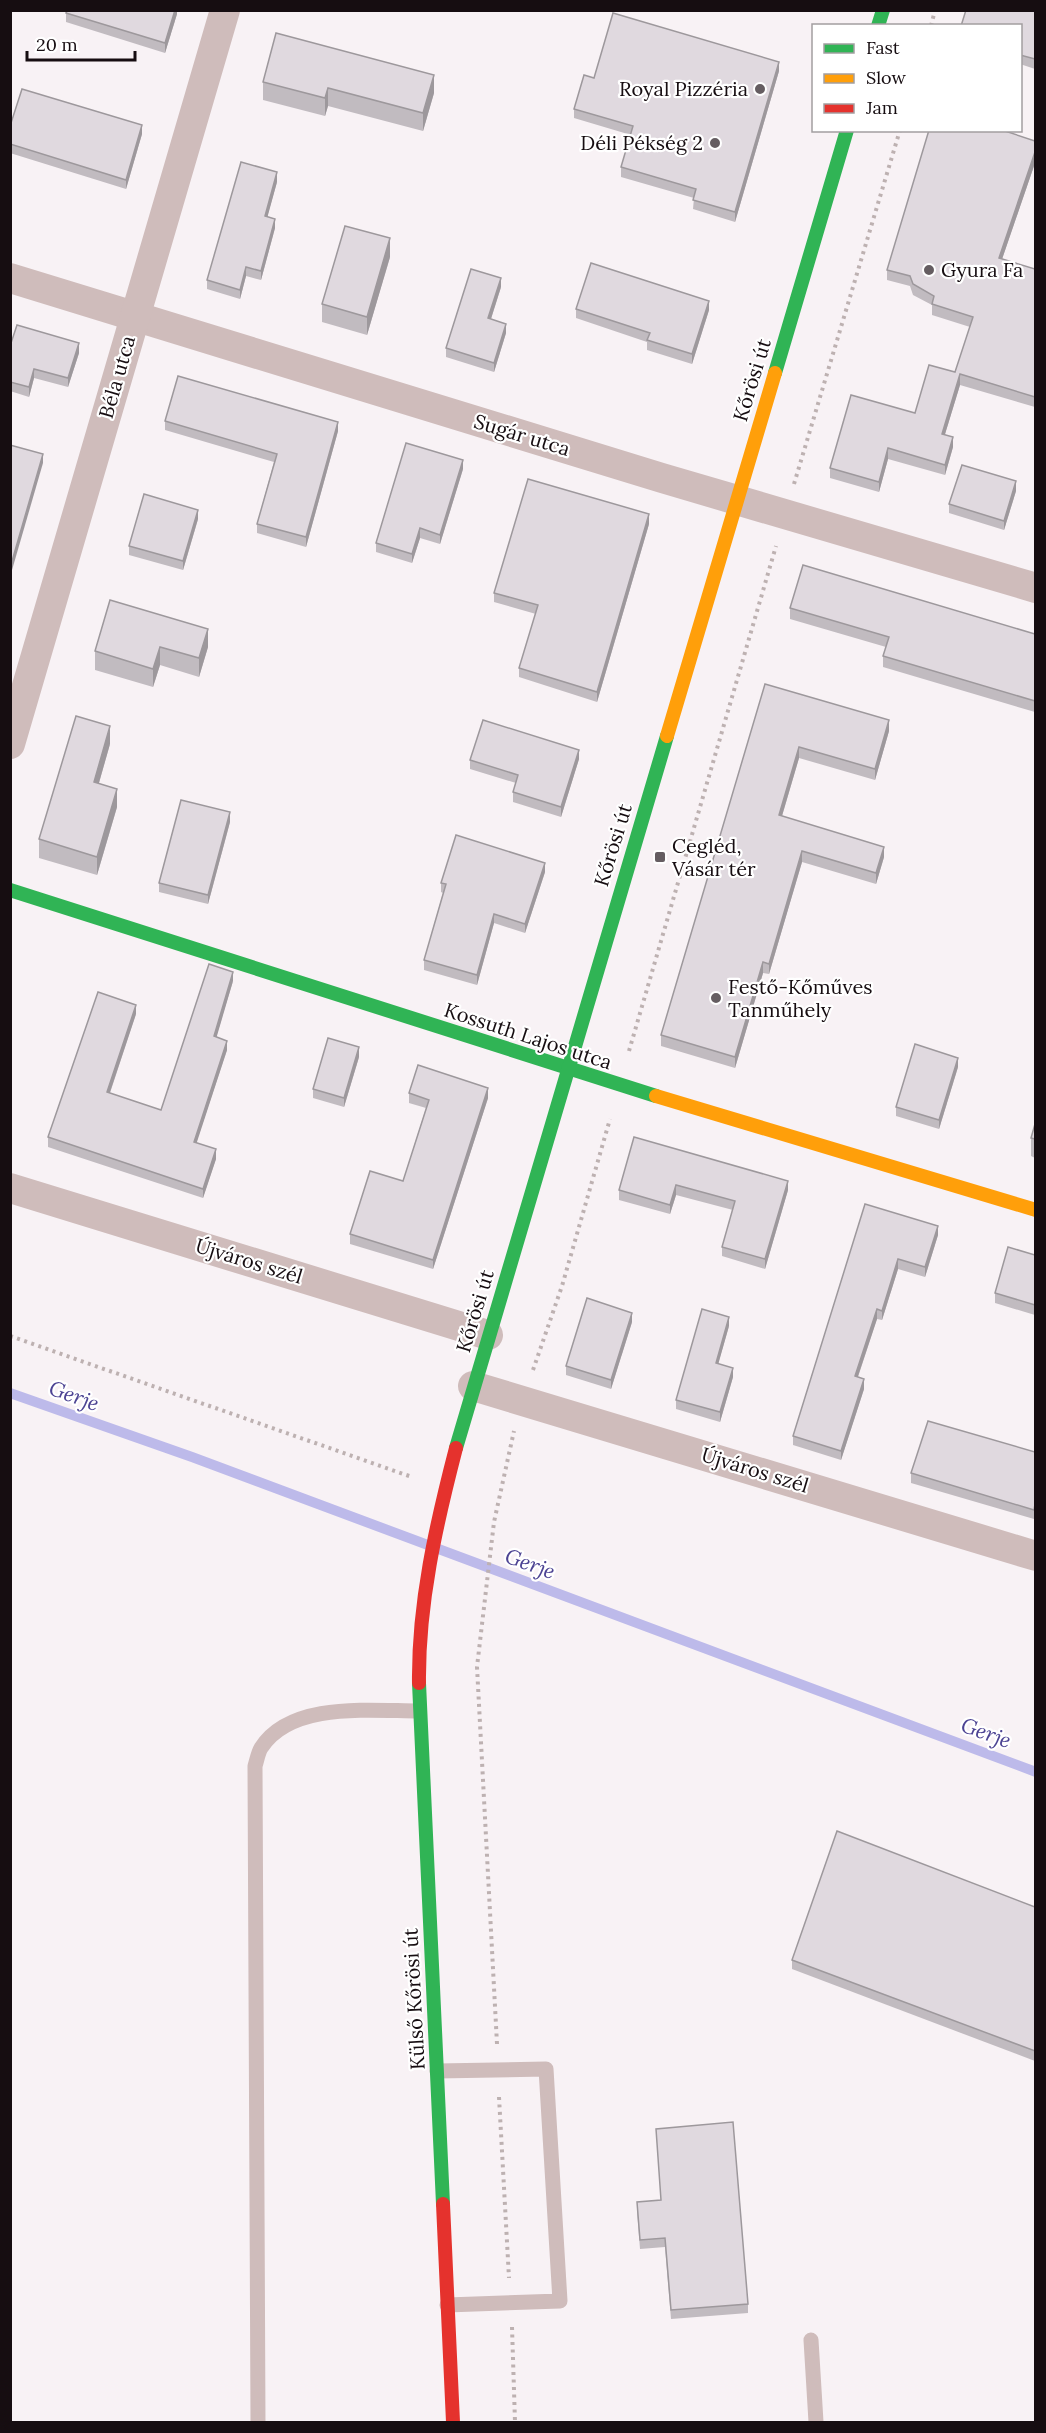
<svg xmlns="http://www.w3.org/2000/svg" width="1046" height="2433" font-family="Lora,serif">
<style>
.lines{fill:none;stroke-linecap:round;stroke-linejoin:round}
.stream{stroke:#bdbaea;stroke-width:10}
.path{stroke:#bdb1b1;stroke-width:4;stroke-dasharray:3 4.5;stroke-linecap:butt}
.lane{stroke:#cfbcbb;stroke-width:15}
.street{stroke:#cfbcbb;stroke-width:30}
.fast{stroke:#30b455;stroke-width:14}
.slow{stroke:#ff9f0a;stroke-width:14}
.jam{stroke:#e5322d;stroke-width:14}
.wall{fill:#c1bbc0}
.shaded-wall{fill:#9d989c}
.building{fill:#e0d9df;stroke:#9d989c;stroke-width:1.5}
.poi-dot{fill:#655d61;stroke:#fff;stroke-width:2}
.labels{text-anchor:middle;stroke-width:4.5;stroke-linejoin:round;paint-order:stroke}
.poi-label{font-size:20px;fill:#160d11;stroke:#fff;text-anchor:start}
.street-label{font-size:20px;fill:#160d11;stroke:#fff}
.water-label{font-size:21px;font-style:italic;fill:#4c4393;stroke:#fff}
</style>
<rect width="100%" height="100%" fill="#f8f2f5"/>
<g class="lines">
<path class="stream" d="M 10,1393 L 192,1457 L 1036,1772"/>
<g class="path">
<path d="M 931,26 L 935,10"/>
<path d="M 794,484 L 900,130"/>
<path d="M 629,1051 L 776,546"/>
<path d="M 10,1336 L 412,1477"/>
<path d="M 533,1370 L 562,1286 L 610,1119"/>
<path d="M 497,2044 L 477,1667 L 494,1522 L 514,1431"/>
<path d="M 499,2097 L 509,2278"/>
<path d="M 512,2327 L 515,2422"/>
</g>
<g class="lane">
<path d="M 437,2071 L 546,2069 L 560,2301 L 447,2305"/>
<path d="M 811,2340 L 816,2422"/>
<path d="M 258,2422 L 255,1766 C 257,1760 258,1753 261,1748 C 291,1701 372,1711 419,1711"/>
</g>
<g class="street">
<path d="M 10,278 L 662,478 L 1036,588"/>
<path d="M 10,744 L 225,10"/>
<path d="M 10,1188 L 488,1335"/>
<path d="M 473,1386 L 1036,1556"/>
</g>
<g class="fast">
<path d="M 878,26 L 883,10"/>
<path d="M 775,373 L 847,130"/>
<path d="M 10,890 L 656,1096"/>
<path d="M 456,1448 L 667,736"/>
<path d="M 419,1683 L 443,2204"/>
</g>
<g class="slow">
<path d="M 667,736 L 775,373"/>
<path d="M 656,1096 L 1036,1210"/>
</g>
<g class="jam">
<path d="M 419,1683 C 418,1604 436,1525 456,1448"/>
<path d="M 443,2204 L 453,2422"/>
</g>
</g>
<g class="wall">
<path d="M 177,10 L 177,14 L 165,53 L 66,22 L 66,13 Z"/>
<path d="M 1035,11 L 1035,69 L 1020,64 L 1020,26 Z"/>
<path d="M 779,71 L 735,222 L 693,209 L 694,198 L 621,177 L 621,167 L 631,135 L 574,118 L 574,109 L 594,78 Z"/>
<path d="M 263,82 L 434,93 L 423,131 L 328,106 L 325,116 L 263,100 Z"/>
<path d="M 10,126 L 142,134 L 126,189 L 10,153 Z"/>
<path d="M 1035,163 L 1002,259 L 1035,269 L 1035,407 L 960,385 L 945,434 L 953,447 L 945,475 L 888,459 L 879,492 L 830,478 L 830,468 L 915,413 L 955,372 L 970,327 L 932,315 L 932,305 L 913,295 L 910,286 L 887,280 L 887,270 Z"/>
<path d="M 277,182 L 267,217 L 275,228 L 261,280 L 246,276 L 240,299 L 207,289 L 207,280 Z"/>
<path d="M 390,257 L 367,335 L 322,322 L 322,304 Z"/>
<path d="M 501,287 L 491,319 L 506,333 L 494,372 L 446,357 L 446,348 Z"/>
<path d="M 576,309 L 709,310 L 692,364 L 647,350 L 647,342 L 576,318 Z"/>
<path d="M 10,346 L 79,353 L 68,387 L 34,378 L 29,397 L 10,391 Z"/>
<path d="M 165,421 L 338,431 L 306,547 L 257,533 L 257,524 L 274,462 L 165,430 Z"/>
<path d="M 463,469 L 440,544 L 420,538 L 412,563 L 376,552 L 376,543 Z"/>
<path d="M 1016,491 L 1004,530 L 949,513 L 949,504 Z"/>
<path d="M 198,519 L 183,570 L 129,555 L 129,546 Z"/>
<path d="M 649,524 L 597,702 L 519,677 L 519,668 L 536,614 L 494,602 L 494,593 Z"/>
<path d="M 110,600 L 208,647 L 199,677 L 160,665 L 153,687 L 95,670 L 95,651 Z"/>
<path d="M 790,608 L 1035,634 L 1035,712 L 883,667 L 883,656 L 886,647 L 790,619 Z"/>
<path d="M 765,684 L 889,731 L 875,780 L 799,758 L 782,816 L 884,857 L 876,884 L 802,862 L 769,974 L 763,973 L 735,1068 L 661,1046 L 661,1035 Z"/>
<path d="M 110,744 L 99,783 L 117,807 L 97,875 L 39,858 L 39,839 Z"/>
<path d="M 579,759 L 561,817 L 513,802 L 513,792 L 516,783 L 470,769 L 470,760 Z"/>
<path d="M 230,822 L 208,904 L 159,892 L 159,883 Z"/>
<path d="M 545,872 L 525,933 L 494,923 L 477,985 L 424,970 L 424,960 L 443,893 L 441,892 L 441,883 Z"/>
<path d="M 233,981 L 216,1037 L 227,1050 L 196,1143 L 216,1159 L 203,1198 L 48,1147 L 48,1137 L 136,1014 L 110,1093 L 161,1110 Z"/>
<path d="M 359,1057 L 344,1107 L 313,1098 L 313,1089 Z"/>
<path d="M 958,1067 L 939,1129 L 896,1116 L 896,1107 Z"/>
<path d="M 409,1093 L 488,1098 L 433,1269 L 350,1244 L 350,1234 L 403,1181 L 426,1108 L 409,1103 Z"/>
<path d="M 1035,1124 L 1035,1158 L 1031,1156 L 1031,1138 Z"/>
<path d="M 634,1137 L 788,1190 L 765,1269 L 722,1256 L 722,1247 L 733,1210 L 676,1195 L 670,1214 L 619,1200 L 619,1190 Z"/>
<path d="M 865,1204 L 938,1235 L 925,1277 L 898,1269 L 882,1320 L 877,1319 L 858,1377 L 864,1389 L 841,1460 L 793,1445 L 793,1436 Z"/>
<path d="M 1035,1255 L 1035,1315 L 995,1303 L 995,1293 Z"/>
<path d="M 632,1322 L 611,1389 L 566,1375 L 566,1366 Z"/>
<path d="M 729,1326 L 718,1364 L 733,1377 L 720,1422 L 676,1409 L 676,1400 Z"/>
<path d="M 1035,1452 L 1034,1519 L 911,1483 L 911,1473 Z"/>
<path d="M 1035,1907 L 1035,2061 L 792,1969 L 792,1960 Z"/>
<path d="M 656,2129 L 748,2304 L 748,2313 L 671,2319 L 665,2247 L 640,2249 L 637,2211 L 637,2202 L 661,2200 Z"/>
</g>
<g class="shaded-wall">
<path d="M 175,10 L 177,10 L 177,14 L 165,53 L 165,43 Z"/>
<path d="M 779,62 L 779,71 L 735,222 L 735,212 Z"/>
<path d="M 434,75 L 434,93 L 423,131 L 423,113 Z"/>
<path d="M 328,88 L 328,106 L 325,116 L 325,98 Z"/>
<path d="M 142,125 L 142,134 L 126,189 L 126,180 Z"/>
<path d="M 1035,152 L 1035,163 L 999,268 L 999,258 Z"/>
<path d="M 277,172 L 277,182 L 265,226 L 265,216 Z"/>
<path d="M 275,219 L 275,228 L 261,280 L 261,271 Z"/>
<path d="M 390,238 L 390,257 L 367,335 L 367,317 Z"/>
<path d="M 246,267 L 246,276 L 240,299 L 240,290 Z"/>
<path d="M 501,278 L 501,287 L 488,328 L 488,318 Z"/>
<path d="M 709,301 L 709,310 L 692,364 L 692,354 Z"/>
<path d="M 506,324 L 506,333 L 494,372 L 494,363 Z"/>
<path d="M 79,343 L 79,353 L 68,387 L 68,378 Z"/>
<path d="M 34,369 L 34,378 L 29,397 L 29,387 Z"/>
<path d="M 960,374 L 960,385 L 942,444 L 942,434 Z"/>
<path d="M 338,422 L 338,431 L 306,547 L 306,537 Z"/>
<path d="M 953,437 L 953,447 L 945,475 L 945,465 Z"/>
<path d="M 888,448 L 888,459 L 879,492 L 879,482 Z"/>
<path d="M 43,454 L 43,463 L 10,577 L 10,568 Z"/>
<path d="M 463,460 L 463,469 L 440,544 L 440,535 Z"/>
<path d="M 1016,481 L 1016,491 L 1004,530 L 1004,521 Z"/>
<path d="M 198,510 L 198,519 L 183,570 L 183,561 Z"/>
<path d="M 649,514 L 649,524 L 597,702 L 597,692 Z"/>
<path d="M 420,528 L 420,538 L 412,563 L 412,554 Z"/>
<path d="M 208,629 L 208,647 L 199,677 L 199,658 Z"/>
<path d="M 160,647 L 160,665 L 153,687 L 153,669 Z"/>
<path d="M 889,720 L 889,731 L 875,780 L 875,769 Z"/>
<path d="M 110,726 L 110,744 L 94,800 L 94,782 Z"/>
<path d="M 799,747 L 799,758 L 779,826 L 779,815 Z"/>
<path d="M 579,750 L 579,759 L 561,817 L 561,807 Z"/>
<path d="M 117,789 L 117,807 L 97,875 L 97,857 Z"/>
<path d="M 230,812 L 230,822 L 208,904 L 208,895 Z"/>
<path d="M 884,847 L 884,857 L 876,884 L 876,873 Z"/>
<path d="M 802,851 L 802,862 L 769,974 L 769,964 Z"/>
<path d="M 545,863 L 545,872 L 525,933 L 525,924 Z"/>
<path d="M 494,914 L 494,923 L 477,985 L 477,975 Z"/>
<path d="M 763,962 L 763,973 L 735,1068 L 735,1057 Z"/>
<path d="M 233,972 L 233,981 L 214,1046 L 214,1036 Z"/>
<path d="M 136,1005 L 136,1014 L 107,1101 L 107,1092 Z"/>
<path d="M 227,1041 L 227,1050 L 194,1151 L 194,1142 Z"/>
<path d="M 359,1047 L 359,1057 L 344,1107 L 344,1098 Z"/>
<path d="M 958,1058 L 958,1067 L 939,1129 L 939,1120 Z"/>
<path d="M 488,1088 L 488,1098 L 433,1269 L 433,1260 Z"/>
<path d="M 216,1149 L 216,1159 L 203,1198 L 203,1189 Z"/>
<path d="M 788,1181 L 788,1190 L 765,1269 L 765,1259 Z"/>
<path d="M 676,1185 L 676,1195 L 670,1214 L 670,1205 Z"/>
<path d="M 938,1226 L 938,1235 L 925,1277 L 925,1267 Z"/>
<path d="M 898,1259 L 898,1269 L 882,1320 L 882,1311 Z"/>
<path d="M 877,1309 L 877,1319 L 855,1385 L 855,1376 Z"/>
<path d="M 632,1313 L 632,1322 L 611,1389 L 611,1380 Z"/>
<path d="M 729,1317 L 729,1326 L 716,1372 L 716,1363 Z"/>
<path d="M 733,1368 L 733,1377 L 720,1422 L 720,1412 Z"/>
<path d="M 864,1379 L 864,1389 L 841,1460 L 841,1451 Z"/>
<path d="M 1035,1504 L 1035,1513 L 1034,1519 L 1034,1510 Z"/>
</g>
<g class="building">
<path d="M 67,10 L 175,10 L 165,43 L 66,13 Z"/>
<path d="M 966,10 L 1035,11 L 1035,59 L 1020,55 L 1020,26 L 961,26 Z"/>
<path d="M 613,13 L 779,62 L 735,212 L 693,200 L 696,189 L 621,167 L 633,126 L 574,109 L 584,75 L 594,78 Z"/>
<path d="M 276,33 L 434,75 L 423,113 L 328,88 L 325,98 L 263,82 Z"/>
<path d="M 22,89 L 142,125 L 126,180 L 10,144 L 10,126 Z"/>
<path d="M 929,130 L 1002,130 L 1035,141 L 1035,152 L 999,258 L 1035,269 L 1035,397 L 960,374 L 942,434 L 953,437 L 945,465 L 888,448 L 879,482 L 830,468 L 851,395 L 915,413 L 929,365 L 955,372 L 973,317 L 932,304 L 934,296 L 913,284 L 910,276 L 887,270 Z"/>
<path d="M 241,162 L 277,172 L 265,216 L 275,219 L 261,271 L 246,267 L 240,290 L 207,280 Z"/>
<path d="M 345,226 L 390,238 L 367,317 L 322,304 Z"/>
<path d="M 591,263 L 709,301 L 692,354 L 647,340 L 650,333 L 576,309 Z"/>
<path d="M 471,269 L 501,278 L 488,318 L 506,324 L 494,363 L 446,348 Z"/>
<path d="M 17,325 L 79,343 L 68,378 L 34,369 L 29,387 L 10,382 L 10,346 Z"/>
<path d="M 178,376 L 338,422 L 306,537 L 257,524 L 277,454 L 165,421 Z"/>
<path d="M 406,443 L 463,460 L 440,535 L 420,528 L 412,554 L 376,543 Z"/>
<path d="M 10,445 L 43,454 L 10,568 Z"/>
<path d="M 962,465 L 1016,481 L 1004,521 L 949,504 Z"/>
<path d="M 528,479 L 649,514 L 597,692 L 519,668 L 538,605 L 494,593 Z"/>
<path d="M 144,494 L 198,510 L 183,561 L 129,546 Z"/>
<path d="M 803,565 L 1035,634 L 1035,701 L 883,656 L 889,637 L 790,608 Z"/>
<path d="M 110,600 L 208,629 L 199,658 L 160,647 L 153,669 L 95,651 Z"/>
<path d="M 765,684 L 889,720 L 875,769 L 799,747 L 779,815 L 884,847 L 876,873 L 802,851 L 769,964 L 763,962 L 735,1057 L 661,1035 Z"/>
<path d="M 76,716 L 110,726 L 94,782 L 117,789 L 97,857 L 39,839 Z"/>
<path d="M 483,720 L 579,750 L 561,807 L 513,792 L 518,775 L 470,760 Z"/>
<path d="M 181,800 L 230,812 L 208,895 L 159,883 Z"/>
<path d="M 456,835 L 545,863 L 525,924 L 494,914 L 477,975 L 424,960 L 446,884 L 441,883 Z"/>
<path d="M 209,964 L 233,972 L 214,1036 L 227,1041 L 194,1142 L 216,1149 L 203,1189 L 48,1137 L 98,992 L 136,1005 L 107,1092 L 161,1110 Z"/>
<path d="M 328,1038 L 359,1047 L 344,1098 L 313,1089 Z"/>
<path d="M 915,1044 L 958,1058 L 939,1120 L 896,1107 Z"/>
<path d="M 418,1065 L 488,1088 L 433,1260 L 350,1234 L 370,1171 L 403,1181 L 429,1100 L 409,1093 Z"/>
<path d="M 1035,1124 L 1035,1139 L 1031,1138 Z"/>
<path d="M 634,1137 L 788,1181 L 765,1259 L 722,1247 L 735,1201 L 676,1185 L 670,1205 L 619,1190 Z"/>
<path d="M 865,1204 L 938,1226 L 925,1267 L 898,1259 L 882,1311 L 877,1309 L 855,1376 L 864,1379 L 841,1451 L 793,1436 Z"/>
<path d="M 1008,1247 L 1035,1255 L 1035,1305 L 995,1293 Z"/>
<path d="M 587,1298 L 632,1313 L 611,1380 L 566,1366 Z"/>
<path d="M 702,1309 L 729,1317 L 716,1363 L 733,1368 L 720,1412 L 676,1400 Z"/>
<path d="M 928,1421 L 1035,1452 L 1035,1504 L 1034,1510 L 911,1473 Z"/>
<path d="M 837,1831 L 1035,1907 L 1035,2051 L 792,1960 Z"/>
<path d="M 733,2122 L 748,2304 L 671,2310 L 665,2238 L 640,2240 L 637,2202 L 661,2200 L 656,2129 Z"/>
</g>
<g class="poi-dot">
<circle cx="760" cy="89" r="6"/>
<circle cx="715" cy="143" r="6"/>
<circle cx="929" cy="270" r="6"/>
<rect x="654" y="851" width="12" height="12" rx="3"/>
<circle cx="716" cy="998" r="6"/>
</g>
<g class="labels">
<g class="poi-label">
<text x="748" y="96" text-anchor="end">Royal Pizzéria</text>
<text x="703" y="150" text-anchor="end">Déli Pékség 2</text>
<text x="941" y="277">Gyura Fa</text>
<text x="672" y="853">Cegléd,<tspan x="672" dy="23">Vásár tér</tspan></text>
<text x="728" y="994">Festő-Kőműves<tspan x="728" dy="23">Tanműhely</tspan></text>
</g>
<g class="street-label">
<text transform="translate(117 377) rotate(-74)" y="7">Béla utca</text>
<text transform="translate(752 380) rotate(-73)" y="7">Kőrösi út</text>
<text transform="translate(522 435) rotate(17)" y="7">Sugár utca</text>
<text transform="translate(613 845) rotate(-73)" y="7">Kőrösi út</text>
<text transform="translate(528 1036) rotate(18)" y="7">Kossuth Lajos utca</text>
<text transform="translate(249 1261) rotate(17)" y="7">Újváros szél</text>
<text transform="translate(475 1311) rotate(-73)" y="7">Kőrösi út</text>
<text transform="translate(755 1470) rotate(17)" y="7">Újváros szél</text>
<text transform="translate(414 1999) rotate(-93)" y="7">Külső Kőrösi út</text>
</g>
<g class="water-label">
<text transform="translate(74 1396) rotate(20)" y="7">Gerje</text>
<text transform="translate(530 1564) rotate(20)" y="7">Gerje</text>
<text transform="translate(986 1733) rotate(20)" y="7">Gerje</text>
</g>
</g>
<rect width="1046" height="2433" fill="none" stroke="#160d11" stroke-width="24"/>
<rect x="812" y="24" width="210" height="108" fill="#ffffff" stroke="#a29ea0" stroke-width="1.5"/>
<rect x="824" y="44" width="30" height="9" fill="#30b455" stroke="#a29ea0" stroke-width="1.5"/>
<text x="866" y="54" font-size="18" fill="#160d11">Fast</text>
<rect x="824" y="74" width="30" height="9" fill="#ff9f0a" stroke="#a29ea0" stroke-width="1.5"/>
<text x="866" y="84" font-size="18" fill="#160d11">Slow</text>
<rect x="824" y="104" width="30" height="9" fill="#e5322d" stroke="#a29ea0" stroke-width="1.5"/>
<text x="866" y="114" font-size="18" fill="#160d11">Jam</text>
<path d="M27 51v9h108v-9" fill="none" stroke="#160d11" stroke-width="3"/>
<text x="36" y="51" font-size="18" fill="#160d11" stroke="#ffffff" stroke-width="4.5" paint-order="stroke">20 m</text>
</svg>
